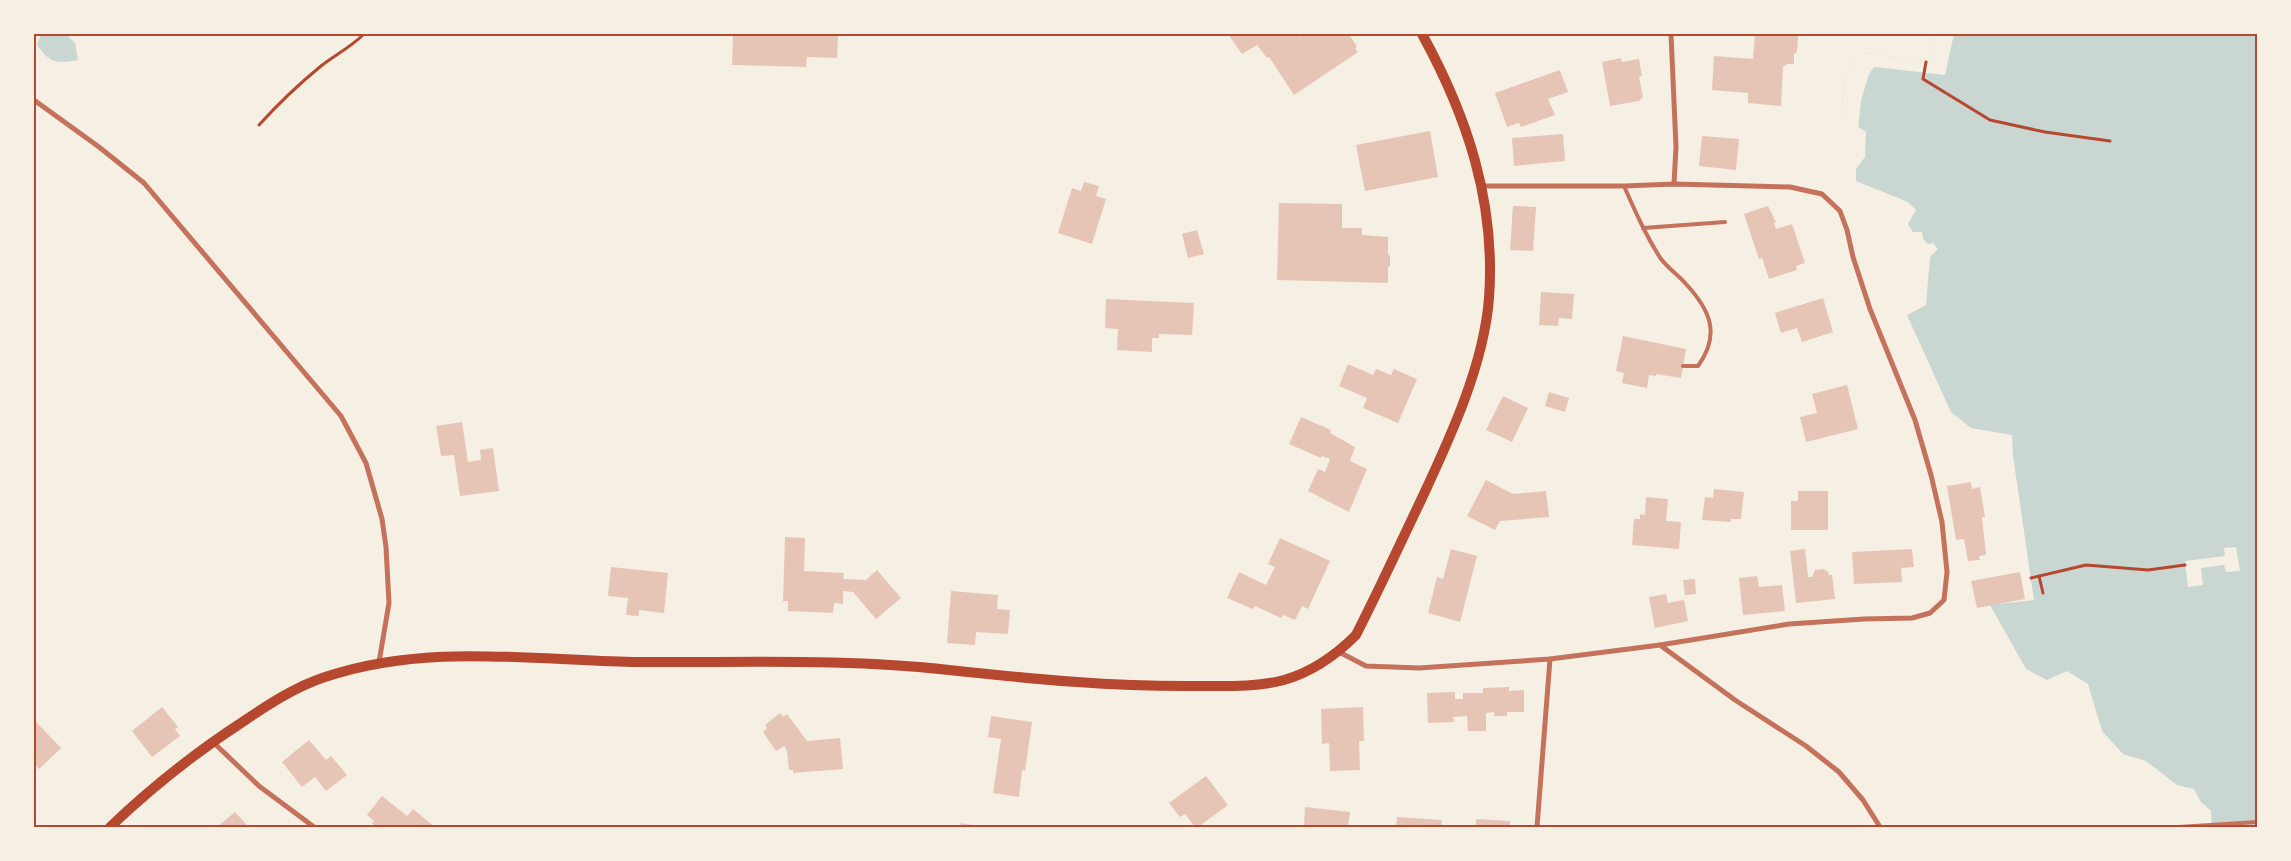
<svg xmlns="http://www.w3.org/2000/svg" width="2291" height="861" font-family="Overpass,sans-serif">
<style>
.water{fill:#c9d6d2}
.pier{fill:#f6efe4}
.building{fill:#e6c5b7}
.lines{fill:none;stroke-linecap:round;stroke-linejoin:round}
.path{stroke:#b5482f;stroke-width:3}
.service{stroke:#c5725c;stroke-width:4}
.minor{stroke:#c5725c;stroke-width:5}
.secondary{stroke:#b5482f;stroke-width:10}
.neatline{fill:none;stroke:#b5482f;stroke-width:2}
</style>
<rect width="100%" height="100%" fill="#f6efe4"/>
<g class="water">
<path d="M 41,34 L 66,34 L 75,43 L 78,60 C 56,64 50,63 37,45 Z"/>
<path d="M 1935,34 L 2257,34 L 2257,827 L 2212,827 L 2211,811 L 2201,802 L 2194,789 L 2177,785 L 2146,761 L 2123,754 L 2102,731 L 2088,684 L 2067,671 L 2047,680 L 2026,669 L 1990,605 L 2034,600 L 2013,456 L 2012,435 L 1971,428 L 1951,412 L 1907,315 L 1926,305 L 1930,257 L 1938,249 L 1933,243 L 1928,244 L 1923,239 L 1922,232 L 1913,232 L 1908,224 L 1916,210 L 1908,202 L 1856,181 L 1856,169 L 1865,157 L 1866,132 L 1841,117 L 1844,82 L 1852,60 L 1866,53 L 1932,63 Z"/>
</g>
<g class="pier">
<path d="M 1935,34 L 1954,34 L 1945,75 L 1874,67 L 1869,74 L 1861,101 L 1858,130 L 1841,117 L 1844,82 L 1852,60 L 1866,53 L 1932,63 Z"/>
<path d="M 2236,547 L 2240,571 L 2226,572 L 2224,565 L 2201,568 L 2203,585 L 2188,587 L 2185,561 L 2225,556 L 2224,548 Z"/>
</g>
<g class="building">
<path d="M 733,34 L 838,34 L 837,58 L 807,57 L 806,67 L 732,65 Z"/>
<path d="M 1228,34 L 1297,34 L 1299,37 L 1304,34 L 1349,34 L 1357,47 L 1355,48 L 1358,52 L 1294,95 L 1269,57 L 1267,58 L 1257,45 L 1242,54 Z"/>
<path d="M 1755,34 L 1796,34 L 1798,37 L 1797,52 L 1794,54 L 1794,64 L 1787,64 L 1783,67 L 1781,106 L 1748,103 L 1748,93 L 1712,90 L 1714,56 L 1753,59 Z"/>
<path d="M 1621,58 L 1622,62 L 1639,59 L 1642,76 L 1639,77 L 1643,97 L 1639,101 L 1610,106 L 1602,62 Z"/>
<path d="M 1560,70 L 1568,92 L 1548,99 L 1555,115 L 1521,127 L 1519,123 L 1507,127 L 1495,93 Z"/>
<path d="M 1430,131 L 1438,177 L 1365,191 L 1356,145 Z"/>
<path d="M 1563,134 L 1565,161 L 1514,166 L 1512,138 Z"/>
<path d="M 1702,136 L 1739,139 L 1736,170 L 1699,166 Z"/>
<path d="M 1084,182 L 1099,186 L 1096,196 L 1106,199 L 1092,244 L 1058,233 L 1072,188 L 1081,191 Z"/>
<path d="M 1279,203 L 1342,204 L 1342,228 L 1362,228 L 1362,235 L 1388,237 L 1388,254 L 1390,256 L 1390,266 L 1388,268 L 1388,283 L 1277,280 Z"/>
<path d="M 1513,206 L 1536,207 L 1533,251 L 1510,250 Z"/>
<path d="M 1768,206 L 1776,222 L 1774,223 L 1776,229 L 1792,224 L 1805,263 L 1796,266 L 1797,270 L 1769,279 L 1762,258 L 1759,259 L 1744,214 Z"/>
<path d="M 1197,230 L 1204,254 L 1188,258 L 1182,234 Z"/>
<path d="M 1541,292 L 1574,294 L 1572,319 L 1559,318 L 1558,326 L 1539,325 Z"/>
<path d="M 1823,298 L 1833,332 L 1802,342 L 1797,328 L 1781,333 L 1775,313 Z"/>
<path d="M 1106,299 L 1194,303 L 1192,335 L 1159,334 L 1159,338 L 1152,338 L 1152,352 L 1117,350 L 1118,329 L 1105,328 Z"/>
<path d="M 1623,336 L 1686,349 L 1681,378 L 1656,374 L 1656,376 L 1649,375 L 1647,388 L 1622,383 L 1624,373 L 1616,371 Z"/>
<path d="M 1348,364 L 1373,375 L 1376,369 L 1391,375 L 1394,369 L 1417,379 L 1398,423 L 1363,408 L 1367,398 L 1339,386 Z"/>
<path d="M 1847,385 L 1858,429 L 1806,442 L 1800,417 L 1817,413 L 1812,394 Z"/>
<path d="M 1549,392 L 1569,398 L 1565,412 L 1545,406 Z"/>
<path d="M 1503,396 L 1528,408 L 1512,442 L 1486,430 Z"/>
<path d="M 1301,417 L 1331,430 L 1330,433 L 1355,447 L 1350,461 L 1367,469 L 1349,512 L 1308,491 L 1318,469 L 1325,472 L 1330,459 L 1322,456 L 1321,458 L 1289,444 Z"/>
<path d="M 462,422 L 468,462 L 481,460 L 480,450 L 493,448 L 499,491 L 460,496 L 454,455 L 441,456 L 436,426 Z"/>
<path d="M 1486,480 L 1513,494 L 1546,491 L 1549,517 L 1500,521 L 1495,530 L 1467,516 Z"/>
<path d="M 1971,482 L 1972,489 L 1980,487 L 1985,517 L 1982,517 L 1986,555 L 1979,556 L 1980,560 L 1968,561 L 1964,539 L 1956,540 L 1947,486 Z"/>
<path d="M 1714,489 L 1744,492 L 1741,519 L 1731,519 L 1731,522 L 1702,520 L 1705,497 L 1713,498 Z"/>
<path d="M 1798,491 L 1828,491 L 1828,530 L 1791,530 L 1791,501 L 1798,501 Z"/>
<path d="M 1646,497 L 1668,499 L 1666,521 L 1681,522 L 1679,549 L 1632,545 L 1634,519 L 1640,519 L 1640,514 L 1645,515 Z"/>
<path d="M 785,537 L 805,538 L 804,571 L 844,573 L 843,579 L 866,580 L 877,570 L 901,598 L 876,619 L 853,592 L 843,591 L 843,604 L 834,603 L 833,613 L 788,611 L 788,601 L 783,601 Z"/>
<path d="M 1280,538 L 1330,561 L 1308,609 L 1302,606 L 1295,620 L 1283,615 L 1281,618 L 1255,606 L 1253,609 L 1227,598 L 1239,572 L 1266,585 L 1275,567 L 1268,564 Z"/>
<path d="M 1451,549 L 1477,556 L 1460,622 L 1428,613 L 1437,577 L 1443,579 Z"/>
<path d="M 1805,549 L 1808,577 L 1812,577 L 1815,570 L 1824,569 L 1828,572 L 1829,575 L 1832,575 L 1835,599 L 1796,603 L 1790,551 Z"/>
<path d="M 1912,549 L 1914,567 L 1901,568 L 1902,582 L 1854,584 L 1852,552 Z"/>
<path d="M 611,567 L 668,573 L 664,613 L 639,610 L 639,616 L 626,615 L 628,598 L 608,596 Z"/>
<path d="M 2020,572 L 2025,599 L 1977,608 L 1971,581 Z"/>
<path d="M 1757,576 L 1759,587 L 1782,585 L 1785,611 L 1743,615 L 1739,578 Z"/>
<path d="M 1695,579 L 1696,594 L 1685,595 L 1683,580 Z"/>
<path d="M 951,591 L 998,595 L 997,609 L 1010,610 L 1008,634 L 976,632 L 975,645 L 947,643 Z"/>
<path d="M 1666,594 L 1668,603 L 1684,600 L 1688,621 L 1655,628 L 1649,597 Z"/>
<path d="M 1509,687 L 1509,691 L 1524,690 L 1524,712 L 1507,712 L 1507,716 L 1494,716 L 1494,712 L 1486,713 L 1486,731 L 1468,731 L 1467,716 L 1453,717 L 1454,722 L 1428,723 L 1427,693 L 1455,692 L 1455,699 L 1463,699 L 1463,693 L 1483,693 L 1483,688 Z"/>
<path d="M 162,707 L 178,727 L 175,729 L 180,736 L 152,757 L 132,731 Z"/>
<path d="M 1363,707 L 1364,741 L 1359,741 L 1360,770 L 1330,771 L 1329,743 L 1322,744 L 1321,709 Z"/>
<path d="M 780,713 L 783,717 L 787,714 L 807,741 L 840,738 L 843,769 L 793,773 L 793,770 L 789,770 L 787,751 L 784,746 L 776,751 L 763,732 L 767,728 L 765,725 Z"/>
<path d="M 991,716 L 1032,722 L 1025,771 L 1022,770 L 1019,797 L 993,793 L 1001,739 L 988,737 Z"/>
<path d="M 34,720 L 61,748 L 39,769 L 34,764 Z"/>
<path d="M 309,740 L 326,760 L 331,756 L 347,775 L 326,791 L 315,777 L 302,787 L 282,762 Z"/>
<path d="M 1206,776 L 1228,805 L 1198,827 L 1195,827 L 1185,814 L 1180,817 L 1169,803 Z"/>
<path d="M 382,796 L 407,816 L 413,809 L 435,827 L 375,827 L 372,823 L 374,821 L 367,815 Z"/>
<path d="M 1305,807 L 1350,812 L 1348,827 L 1304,827 Z"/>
<path d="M 235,812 L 249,827 L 217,827 Z"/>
<path d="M 1397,817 L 1442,820 L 1441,827 L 1396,827 Z"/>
<path d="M 1476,819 L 1510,821 L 1510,827 L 1476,827 Z"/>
<path d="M 961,823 L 977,826 L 977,827 L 960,827 Z"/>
</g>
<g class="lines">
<g class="path">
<path d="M 1926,62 L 1923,79 L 1990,120 L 2045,132 L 2110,141"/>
<path d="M 259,125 C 278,104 299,84 321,66 C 335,55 351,47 364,34"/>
<path d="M 2039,576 L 2043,593"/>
<path d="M 2031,578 L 2086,565 L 2148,570 L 2185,565"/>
</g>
<g class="service">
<path d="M 1624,186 C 1635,211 1646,236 1661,259 C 1668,268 1678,275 1686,284 C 1710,310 1721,334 1698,366 L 1683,366"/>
<path d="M 1643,228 L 1725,222"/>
<path d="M 2179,827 L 2257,822"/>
</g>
<g class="minor">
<path d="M 1671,34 L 1676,147 L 1674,184"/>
<path d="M 34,100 L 99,147 L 144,183 L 341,416 L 366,463 L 382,519 L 386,547 L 389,603 L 379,662"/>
<path d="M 1660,645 L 1735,700 L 1806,746 L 1839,772 L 1863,800 L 1880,827"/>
<path d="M 1339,652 L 1366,666 L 1419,668 L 1550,659 L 1660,645 L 1789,624 L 1864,619 L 1912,618 L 1930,613 L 1944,600 L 1947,572 L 1942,522 L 1931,475 L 1915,420 L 1870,309 L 1853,257 L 1847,230 L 1840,211 L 1822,194 L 1790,187 L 1674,184 L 1624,186 L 1482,186"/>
<path d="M 213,742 L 259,786 L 314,827"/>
<path d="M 1537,827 L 1550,659"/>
</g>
<path class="secondary" d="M 110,827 C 151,788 196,752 244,721 C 269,704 295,687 325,677 C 426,643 528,660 632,662 C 737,663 844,658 949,670 C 1032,679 1115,687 1199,686 C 1226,686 1258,687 1284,680 C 1312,672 1336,655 1356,635 C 1379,590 1400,544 1422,498 C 1450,438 1484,365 1489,298 C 1496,202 1467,116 1422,34"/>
</g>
<rect width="2291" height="861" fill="none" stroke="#f6efe4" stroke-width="70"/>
<rect x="35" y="35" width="2221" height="791" class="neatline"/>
</svg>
